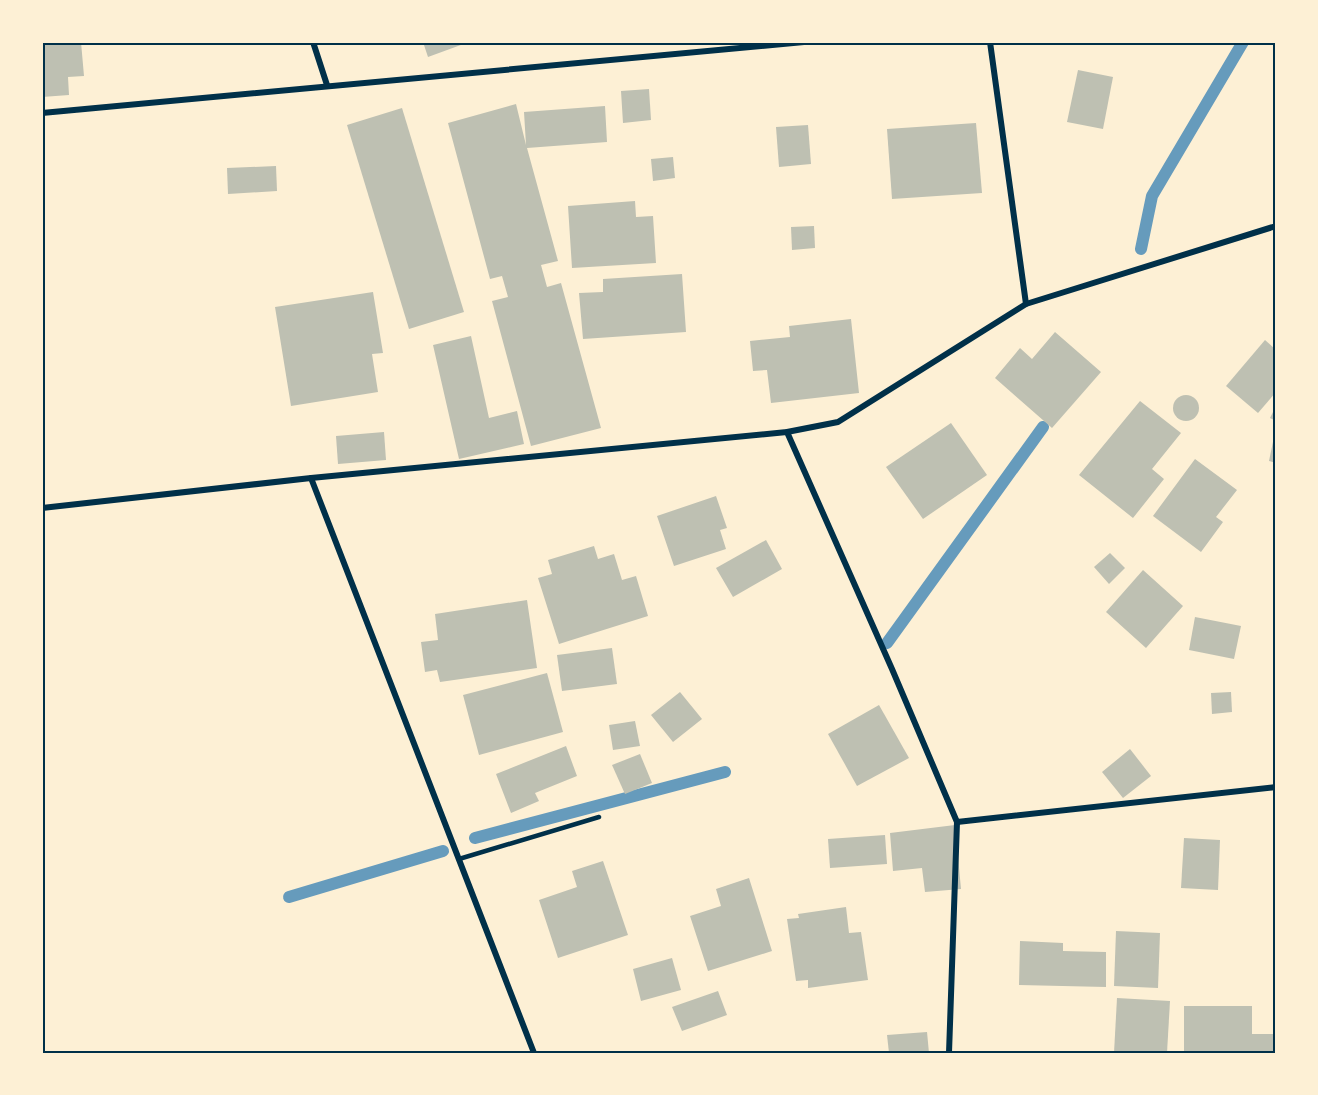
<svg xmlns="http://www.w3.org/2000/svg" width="1318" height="1095" font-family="Literata,serif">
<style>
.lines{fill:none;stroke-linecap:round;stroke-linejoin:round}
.stream{stroke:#669bbc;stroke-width:12}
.building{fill:#bec0b2}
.service{stroke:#003049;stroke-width:4.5}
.minor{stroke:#003049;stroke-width:6}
.neatline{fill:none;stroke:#003049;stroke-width:2}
</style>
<rect width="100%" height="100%" fill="#fdf0d5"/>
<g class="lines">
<g class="stream">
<path d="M 1141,249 L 1152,196 L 1243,42"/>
<path d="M 887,643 L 1043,427"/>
<path d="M 475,838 L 725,772"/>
<path d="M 289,897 L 443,851"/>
</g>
</g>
<g class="building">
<path d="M 55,42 L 81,42 L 84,76 L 68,77 L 69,95 L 42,97 L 42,43 Z"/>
<path d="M 423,42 L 469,42 L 428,57 Z"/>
<path d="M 1078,70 L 1113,77 L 1103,129 L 1067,122 Z"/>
<path d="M 649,89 L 651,120 L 623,123 L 621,91 Z"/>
<path d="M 516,104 L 526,145 L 524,112 L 605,106 L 607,142 L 527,148 L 558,261 L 541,265 L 547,287 L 561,283 L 601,428 L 531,446 L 492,301 L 508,297 L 502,276 L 490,279 L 448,123 Z"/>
<path d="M 402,108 L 464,312 L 409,329 L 347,125 Z"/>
<path d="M 976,123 L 982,193 L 892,199 L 887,129 Z"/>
<path d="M 808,125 L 811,164 L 779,167 L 776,127 Z"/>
<path d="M 673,157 L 675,178 L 653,181 L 651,159 Z"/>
<path d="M 276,166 L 277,191 L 228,194 L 227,168 Z"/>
<path d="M 635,201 L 636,217 L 653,216 L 656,263 L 572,268 L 568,206 Z"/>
<path d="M 814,226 L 815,248 L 792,250 L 791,227 Z"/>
<path d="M 682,274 L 686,332 L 583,339 L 579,293 L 603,292 L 603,279 Z"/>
<path d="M 373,292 L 383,353 L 372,354 L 378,392 L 291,406 L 275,307 Z"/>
<path d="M 851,319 L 859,393 L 771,403 L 767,370 L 753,371 L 750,341 L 790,337 L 789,326 Z"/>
<path d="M 1055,332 L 1101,372 L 1052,428 L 995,378 L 1020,348 L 1032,359 Z"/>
<path d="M 471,336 L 489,418 L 517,411 L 524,444 L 459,459 L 433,345 Z"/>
<path d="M 1265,340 L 1276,350 L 1276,392 L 1258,413 L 1226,386 Z"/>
<circle cx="1186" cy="408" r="13"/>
<path d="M 1140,401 L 1181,433 L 1152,469 L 1164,479 L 1133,518 L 1079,475 Z"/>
<path d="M 1276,406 L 1276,421 L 1270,418 Z"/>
<path d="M 951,423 L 987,475 L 923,519 L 886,467 Z"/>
<path d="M 384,432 L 386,460 L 338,464 L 336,436 Z"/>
<path d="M 1275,432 L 1276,433 L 1276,463 L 1269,461 Z"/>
<path d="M 1195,459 L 1237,490 L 1216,517 L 1223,522 L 1201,552 L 1153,516 Z"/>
<path d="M 716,496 L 727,528 L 720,530 L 726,549 L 674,566 L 657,516 Z"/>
<path d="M 766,540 L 782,569 L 733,597 L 716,568 Z"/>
<path d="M 594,546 L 598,559 L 614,554 L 622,580 L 636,576 L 648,616 L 559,644 L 538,578 L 552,574 L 548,560 Z"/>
<path d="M 1110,553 L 1125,568 L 1109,584 L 1094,567 Z"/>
<path d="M 1143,570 L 1183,606 L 1146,648 L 1106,612 Z"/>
<path d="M 527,600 L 537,668 L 440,682 L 437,670 L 425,672 L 421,642 L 438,640 L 435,614 Z"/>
<path d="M 1195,617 L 1241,626 L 1234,659 L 1189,650 Z"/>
<path d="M 612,648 L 617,684 L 562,691 L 557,655 Z"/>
<path d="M 547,673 L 563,732 L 479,755 L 463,695 Z"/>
<path d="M 680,692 L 702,719 L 673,742 L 651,715 Z"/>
<path d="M 1231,692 L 1232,712 L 1212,714 L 1211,693 Z"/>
<path d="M 879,705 L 909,758 L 857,786 L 828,734 Z"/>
<path d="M 635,721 L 640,746 L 613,750 L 609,725 Z"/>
<path d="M 566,746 L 577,776 L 535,793 L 539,801 L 511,813 L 496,774 Z"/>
<path d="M 1130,749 L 1151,776 L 1123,798 L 1102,772 Z"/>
<path d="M 640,754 L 652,783 L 625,794 L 612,765 Z"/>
<path d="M 955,825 L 961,889 L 925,892 L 922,868 L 893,871 L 890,833 Z"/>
<path d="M 885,835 L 887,864 L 830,868 L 828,839 Z"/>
<path d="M 1184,838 L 1220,840 L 1218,890 L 1181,888 Z"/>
<path d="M 603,861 L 628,935 L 558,958 L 539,900 L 577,887 L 572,871 Z"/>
<path d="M 749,878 L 772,951 L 708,971 L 690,916 L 721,906 L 716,889 Z"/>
<path d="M 846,907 L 849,933 L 861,932 L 868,980 L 808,988 L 808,980 L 796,981 L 787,919 L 799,918 L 798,914 Z"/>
<path d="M 1116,931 L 1160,933 L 1158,988 L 1114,986 Z"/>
<path d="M 1020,941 L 1063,943 L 1063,951 L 1106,952 L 1106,987 L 1019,985 Z"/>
<path d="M 672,958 L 681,990 L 641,1001 L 633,969 Z"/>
<path d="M 718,991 L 727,1015 L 682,1031 L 672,1007 Z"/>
<path d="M 1117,998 L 1170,1001 L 1167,1053 L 1114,1053 Z"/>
<path d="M 1184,1006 L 1252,1006 L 1252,1034 L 1276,1034 L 1276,1053 L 1184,1053 Z"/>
<path d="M 927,1032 L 929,1053 L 889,1053 L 887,1035 Z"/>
</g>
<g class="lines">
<path class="service" d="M 459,859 L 599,817"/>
<g class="minor">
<path d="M 313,42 L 327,85"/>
<path d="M 990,42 L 1026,304"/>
<path d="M 42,113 L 804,42"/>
<path d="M 787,432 L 892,669 L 957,822 L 949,1053"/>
<path d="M 311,478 L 534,1053"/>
<path d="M 42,508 L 311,478 L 787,432 L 838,422 L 1026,304 L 1276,226"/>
<path d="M 957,822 L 1276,787"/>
</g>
</g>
<rect width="1318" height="1095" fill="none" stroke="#fdf0d5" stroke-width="87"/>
<rect x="44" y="44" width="1230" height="1008" class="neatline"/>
</svg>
